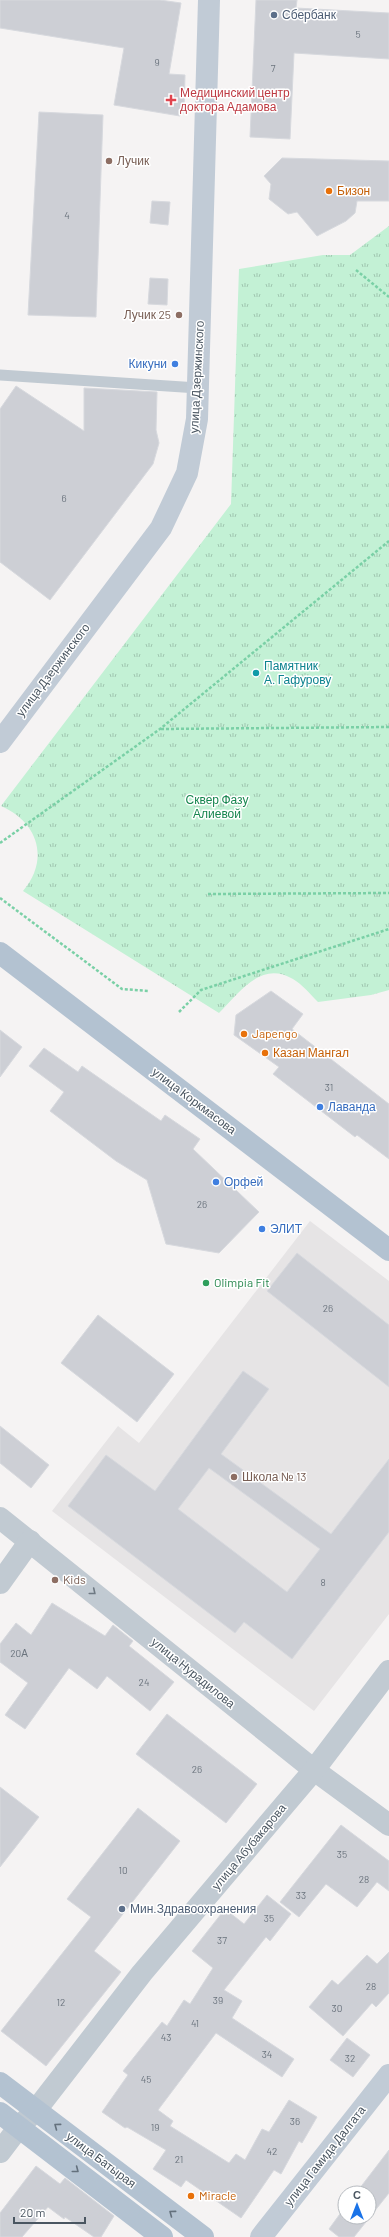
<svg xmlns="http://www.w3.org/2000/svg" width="389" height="2237" font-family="Barlow,sans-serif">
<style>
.education{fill:#e6e4e5}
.park{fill:url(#park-tufts)}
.building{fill:#cdcfd5;stroke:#d7d9de;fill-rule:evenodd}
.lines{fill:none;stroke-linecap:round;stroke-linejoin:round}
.path{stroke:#7ad0a6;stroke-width:2.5;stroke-dasharray:3 2;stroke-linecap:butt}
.lane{stroke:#c1cad2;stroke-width:11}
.street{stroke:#c1cad2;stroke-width:22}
.secondary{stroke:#c1cbd6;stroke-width:22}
.primary{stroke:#b3c2d1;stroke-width:22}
.oneway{stroke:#6e7983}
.oneway2{stroke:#64717d}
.service-dot{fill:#5c6f8a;stroke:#fff;stroke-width:1.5}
.health-dot{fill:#e0444e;stroke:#fff;stroke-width:1.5}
.education-dot{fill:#8d6e63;stroke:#fff;stroke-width:1.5}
.food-dot{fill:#e8710a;stroke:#fff;stroke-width:1.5}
.shop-dot{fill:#3f7fe0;stroke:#fff;stroke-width:1.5}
.culture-dot{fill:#0f9aa8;stroke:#fff;stroke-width:1.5}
.leisure-dot{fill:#2e9e5b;stroke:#fff;stroke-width:1.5}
.labels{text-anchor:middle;stroke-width:3;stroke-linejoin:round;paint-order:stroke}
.number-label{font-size:10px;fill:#6b747e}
.service-label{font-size:12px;fill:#4e5e75;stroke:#fff;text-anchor:start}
.health-label{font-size:12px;fill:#be3a42;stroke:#fff;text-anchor:start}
.education-label{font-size:12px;fill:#785e54;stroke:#fff;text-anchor:start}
.food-label{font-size:12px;fill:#c56008;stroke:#fff;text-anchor:start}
.shop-label{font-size:12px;fill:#366cbe;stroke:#fff;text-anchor:start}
.street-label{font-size:12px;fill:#4a5661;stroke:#fff}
.culture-label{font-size:12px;fill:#0d838f;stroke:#fff;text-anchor:start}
.park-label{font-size:12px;fill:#17864f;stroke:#fff}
.leisure-label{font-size:12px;fill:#27864d;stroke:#fff;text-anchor:start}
</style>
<defs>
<pattern id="park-tufts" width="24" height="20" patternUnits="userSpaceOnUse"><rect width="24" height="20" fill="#c3f1d5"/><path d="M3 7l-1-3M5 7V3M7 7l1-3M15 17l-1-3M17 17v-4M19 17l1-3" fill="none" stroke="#a0c6b0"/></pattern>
</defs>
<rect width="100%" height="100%" fill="#f5f3f3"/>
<path class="education" d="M 310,1221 L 389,1281 L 389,1614 L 314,1711 L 52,1511 L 118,1426 L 139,1443 Z"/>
<path class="park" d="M 389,226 L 389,990 L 371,995 L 318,1002 C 311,995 302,984 293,979 C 261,960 240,992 219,1013 L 23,891 C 50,859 38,822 1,806 L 231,504 L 239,269 L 323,255 L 350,255 Z"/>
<g class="building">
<path d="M 0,0 L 160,0 L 181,3 L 169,74 L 185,75 L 184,113 L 180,113 L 180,116 L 114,105 L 124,48 L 0,28 Z"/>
<path d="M 256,0 L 297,0 L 296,8 L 389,13 L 389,59 L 294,53 L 290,139 L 250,137 Z"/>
<path d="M 39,112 L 103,115 L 96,317 L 28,315 Z"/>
<path d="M 282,158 L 389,161 L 389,201 L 357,201 L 355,213 L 346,221 L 317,236 L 297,212 L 288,214 L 269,199 L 271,184 L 264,176 Z"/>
<path d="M 152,201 L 170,202 L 168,225 L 150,223 Z"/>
<path d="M 150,278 L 168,279 L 167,305 L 148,304 Z"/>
<path d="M 16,386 L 84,431 L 84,388 L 157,392 L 156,430 L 159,443 L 153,464 L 50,600 L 0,562 L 0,409 Z"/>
<path d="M 271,991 L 303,1014 L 292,1029 L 389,1104 L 389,1159 L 357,1135 L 355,1137 L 273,1074 L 279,1067 L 234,1035 L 236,1015 Z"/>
<path d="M 0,1030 L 22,1047 L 0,1077 Z"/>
<path d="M 44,1048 L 78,1072 L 82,1066 L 161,1121 L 165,1115 L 200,1139 L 193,1149 L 259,1212 L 219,1253 L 166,1244 L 147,1180 L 116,1161 L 50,1111 L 64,1092 L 29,1066 Z"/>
<path d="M 297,1253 L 389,1325 L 389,1387 L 267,1291 Z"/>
<path d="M 98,1315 L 174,1374 L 137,1422 L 61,1363 Z"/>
<path d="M 243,1371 L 269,1389 L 221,1454 L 331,1534 L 389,1459 L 389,1532 L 292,1659 L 244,1622 L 235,1633 L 68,1506 L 106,1455 L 155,1491 ZM 209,1468 L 320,1549 L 287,1592 L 178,1509 Z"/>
<path d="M 0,1426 L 49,1465 L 31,1488 L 0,1463 Z"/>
<path d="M 52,1603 L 105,1636 L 113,1625 L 133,1641 L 129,1646 L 174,1682 L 150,1711 L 107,1676 L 97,1689 L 69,1668 L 25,1729 L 5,1715 L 28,1683 L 0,1662 L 0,1644 L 16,1623 L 31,1635 Z"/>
<path d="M 167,1714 L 257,1784 L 226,1823 L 136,1754 Z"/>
<path d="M 0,1787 L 39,1817 L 0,1867 Z"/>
<path d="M 138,1808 L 180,1841 L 94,1951 L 121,1972 L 46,2066 L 1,2031 L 91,1917 L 67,1899 Z"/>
<path d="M 341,1825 L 389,1861 L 389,1891 L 377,1882 L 357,1907 L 326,1884 L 299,1917 L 280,1902 Z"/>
<path d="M 267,1895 L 291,1914 L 270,1941 L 266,1937 L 224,1990 L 242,2001 L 232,2018 L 294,2059 L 282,2077 L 216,2033 L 158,2110 L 173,2121 L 170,2126 L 229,2163 L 236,2154 L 245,2160 L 262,2129 L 269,2132 L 289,2100 L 317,2117 L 302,2143 L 299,2141 L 281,2174 L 274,2170 L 241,2218 L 186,2180 L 181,2187 L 153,2169 L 166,2150 L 127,2127 L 125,2128 L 102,2112 L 128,2075 L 123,2071 L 162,2022 L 167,2026 L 184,2000 L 190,2004 L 213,1968 L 192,1951 L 225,1909 L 244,1924 Z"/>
<path d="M 389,1952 L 389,1993 L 376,2007 L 372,2003 L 343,2036 L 309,2007 L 332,1980 L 338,1985 L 367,1955 L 377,1964 Z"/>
<path d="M 347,2038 L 370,2055 L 353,2077 L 330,2060 Z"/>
<path d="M 389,2150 L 389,2193 L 354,2237 L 339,2237 L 329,2229 L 345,2207 L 345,2217 L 369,2217 L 369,2193 L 356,2193 Z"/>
<path d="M 36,2166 L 60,2184 L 65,2178 L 114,2216 L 101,2237 L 94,2237 L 65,2217 L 64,2219 L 48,2207 L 22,2237 L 0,2237 L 0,2213 Z"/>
</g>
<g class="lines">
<g class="path">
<path d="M 356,270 L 389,297"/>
<path d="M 161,729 L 389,727"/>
<path d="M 0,843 L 160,729 L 389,541"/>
<path d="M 208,894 L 389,893"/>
<path d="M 0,898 L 122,989 L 149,991"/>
<path d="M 179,1012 L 201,990 L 389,929"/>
</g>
<path class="lane" d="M 0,375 L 198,388"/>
<g class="street">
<path d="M 0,1518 L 314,1770 L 389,1825"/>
<path d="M 0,1583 L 30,1541"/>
<path d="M 0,2152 L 19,2127 L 36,2110 L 142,1973 L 314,1770 L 389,1671"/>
</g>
<g class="secondary">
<path d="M 0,742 L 161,528 L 187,473 L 197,419 L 209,0"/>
<path d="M 261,2237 L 389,2075"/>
</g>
<g class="primary">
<path d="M 0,953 L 389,1250"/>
<path d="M 0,2083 L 203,2237"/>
<path d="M 0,2113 L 162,2237"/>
</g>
</g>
<defs><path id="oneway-chevron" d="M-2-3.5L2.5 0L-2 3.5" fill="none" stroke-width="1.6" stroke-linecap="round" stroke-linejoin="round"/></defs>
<use class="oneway" href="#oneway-chevron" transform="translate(93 1592) rotate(39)"/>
<g class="oneway2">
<use href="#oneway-chevron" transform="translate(57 2126) rotate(-143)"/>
<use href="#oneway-chevron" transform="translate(76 2170) rotate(38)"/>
<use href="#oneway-chevron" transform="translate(172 2213) rotate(-143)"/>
</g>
<g class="service-dot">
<circle cx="274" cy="15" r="4"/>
<circle cx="122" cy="1909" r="4"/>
</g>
<path class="health-dot" d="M169 94h4v4h4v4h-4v4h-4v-4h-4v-4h4z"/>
<g class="education-dot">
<circle cx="109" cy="161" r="4"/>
<circle cx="179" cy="315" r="4"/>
<circle cx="234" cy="1477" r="4"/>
<circle cx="55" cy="1580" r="4"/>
</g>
<g class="food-dot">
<circle cx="329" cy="191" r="4"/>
<circle cx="244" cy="1034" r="4"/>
<circle cx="265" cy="1053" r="4"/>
<circle cx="191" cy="2196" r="4"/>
</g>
<g class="shop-dot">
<circle cx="175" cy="364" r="4"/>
<circle cx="320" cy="1107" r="4"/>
<circle cx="216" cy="1182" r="4"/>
<circle cx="262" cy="1229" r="4"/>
</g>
<circle class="culture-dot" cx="256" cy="673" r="4"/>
<circle class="leisure-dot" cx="206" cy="1283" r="4"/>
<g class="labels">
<g class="number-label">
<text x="358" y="38">5</text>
<text x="157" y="66">9</text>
<text x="273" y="72">7</text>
<text x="67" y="219">4</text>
<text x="64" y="502">6</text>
<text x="329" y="1091">31</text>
<text x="202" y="1208">26</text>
<text x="328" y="1312">26</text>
<text x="323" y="1586">8</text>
<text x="19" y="1657">20А</text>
<text x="144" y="1686">24</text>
<text x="197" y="1773">26</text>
<text x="342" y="1858">35</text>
<text x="123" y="1874">10</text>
<text x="364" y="1883">28</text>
<text x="301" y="1899">33</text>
<text x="269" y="1922">35</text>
<text x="222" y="1944">37</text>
<text x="371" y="1990">28</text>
<text x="218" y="2004">39</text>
<text x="61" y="2006">12</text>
<text x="337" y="2012">30</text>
<text x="195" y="2027">41</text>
<text x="166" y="2041">43</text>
<text x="267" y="2058">34</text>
<text x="350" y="2062">32</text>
<text x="146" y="2083">45</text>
<text x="295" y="2125">36</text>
<text x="155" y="2131">19</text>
<text x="272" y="2155">42</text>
<text x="179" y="2163">21</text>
</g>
<g class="service-label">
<text x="282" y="19">Сбербанк</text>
<text x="130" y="1913">Мин.Здравоохранения</text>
</g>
<g class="health-label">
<text x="180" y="97">Медицинский центр<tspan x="180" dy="14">доктора Адамова</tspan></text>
</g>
<g class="education-label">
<text x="117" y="165">Лучик</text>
<text x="171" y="319" text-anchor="end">Лучик 25</text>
<text x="242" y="1481">Школа № 13</text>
<text x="63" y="1584">Kids</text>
</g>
<g class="food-label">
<text x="337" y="195">Бизон</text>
<text x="252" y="1038">Japengo</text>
<text x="273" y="1057">Казан Мангал</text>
<text x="199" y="2200">Miracle</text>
</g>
<g class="shop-label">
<text x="167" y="368" text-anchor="end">Кикуни</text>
<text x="328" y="1111">Лаванда</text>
<text x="224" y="1186">Орфей</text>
<text x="270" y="1233">ЭЛИТ</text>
</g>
<g class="street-label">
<text transform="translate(197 377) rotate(-87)" y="4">улица Дзержинского</text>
<text transform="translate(53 670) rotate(-53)" y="4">улица Дзержинского</text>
<text transform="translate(194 1101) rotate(37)" y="4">улица Коркмасова</text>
<text transform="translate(193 1673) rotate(39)" y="4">улица Нурадилова</text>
<text transform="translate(249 1847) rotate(-50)" y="4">улица Абубакарова</text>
<text transform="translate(325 2156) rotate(-52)" y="4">улица Гамида Далгата</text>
<text transform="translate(101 2160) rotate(37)" y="4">улица Батырая</text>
</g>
<g class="culture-label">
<text x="264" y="670">Памятник<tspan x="264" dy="14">А. Гафурову</tspan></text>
</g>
<g class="park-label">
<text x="217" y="804">Сквер Фазу<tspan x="217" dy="14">Алиевой</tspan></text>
</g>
<g class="leisure-label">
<text x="214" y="1287">Olimpia Fit</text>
</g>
</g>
<g transform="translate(357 2205)"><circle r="19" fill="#ffffff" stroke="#b7bbc0"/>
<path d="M0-3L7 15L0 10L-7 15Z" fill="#1a73e8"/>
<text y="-6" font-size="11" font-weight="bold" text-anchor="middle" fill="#4a5661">С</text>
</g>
<path d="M14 2217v6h71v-6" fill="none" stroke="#4a5661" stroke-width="2"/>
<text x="20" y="2217" font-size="12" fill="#4a5661" stroke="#ffffff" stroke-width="3" paint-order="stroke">20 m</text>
</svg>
